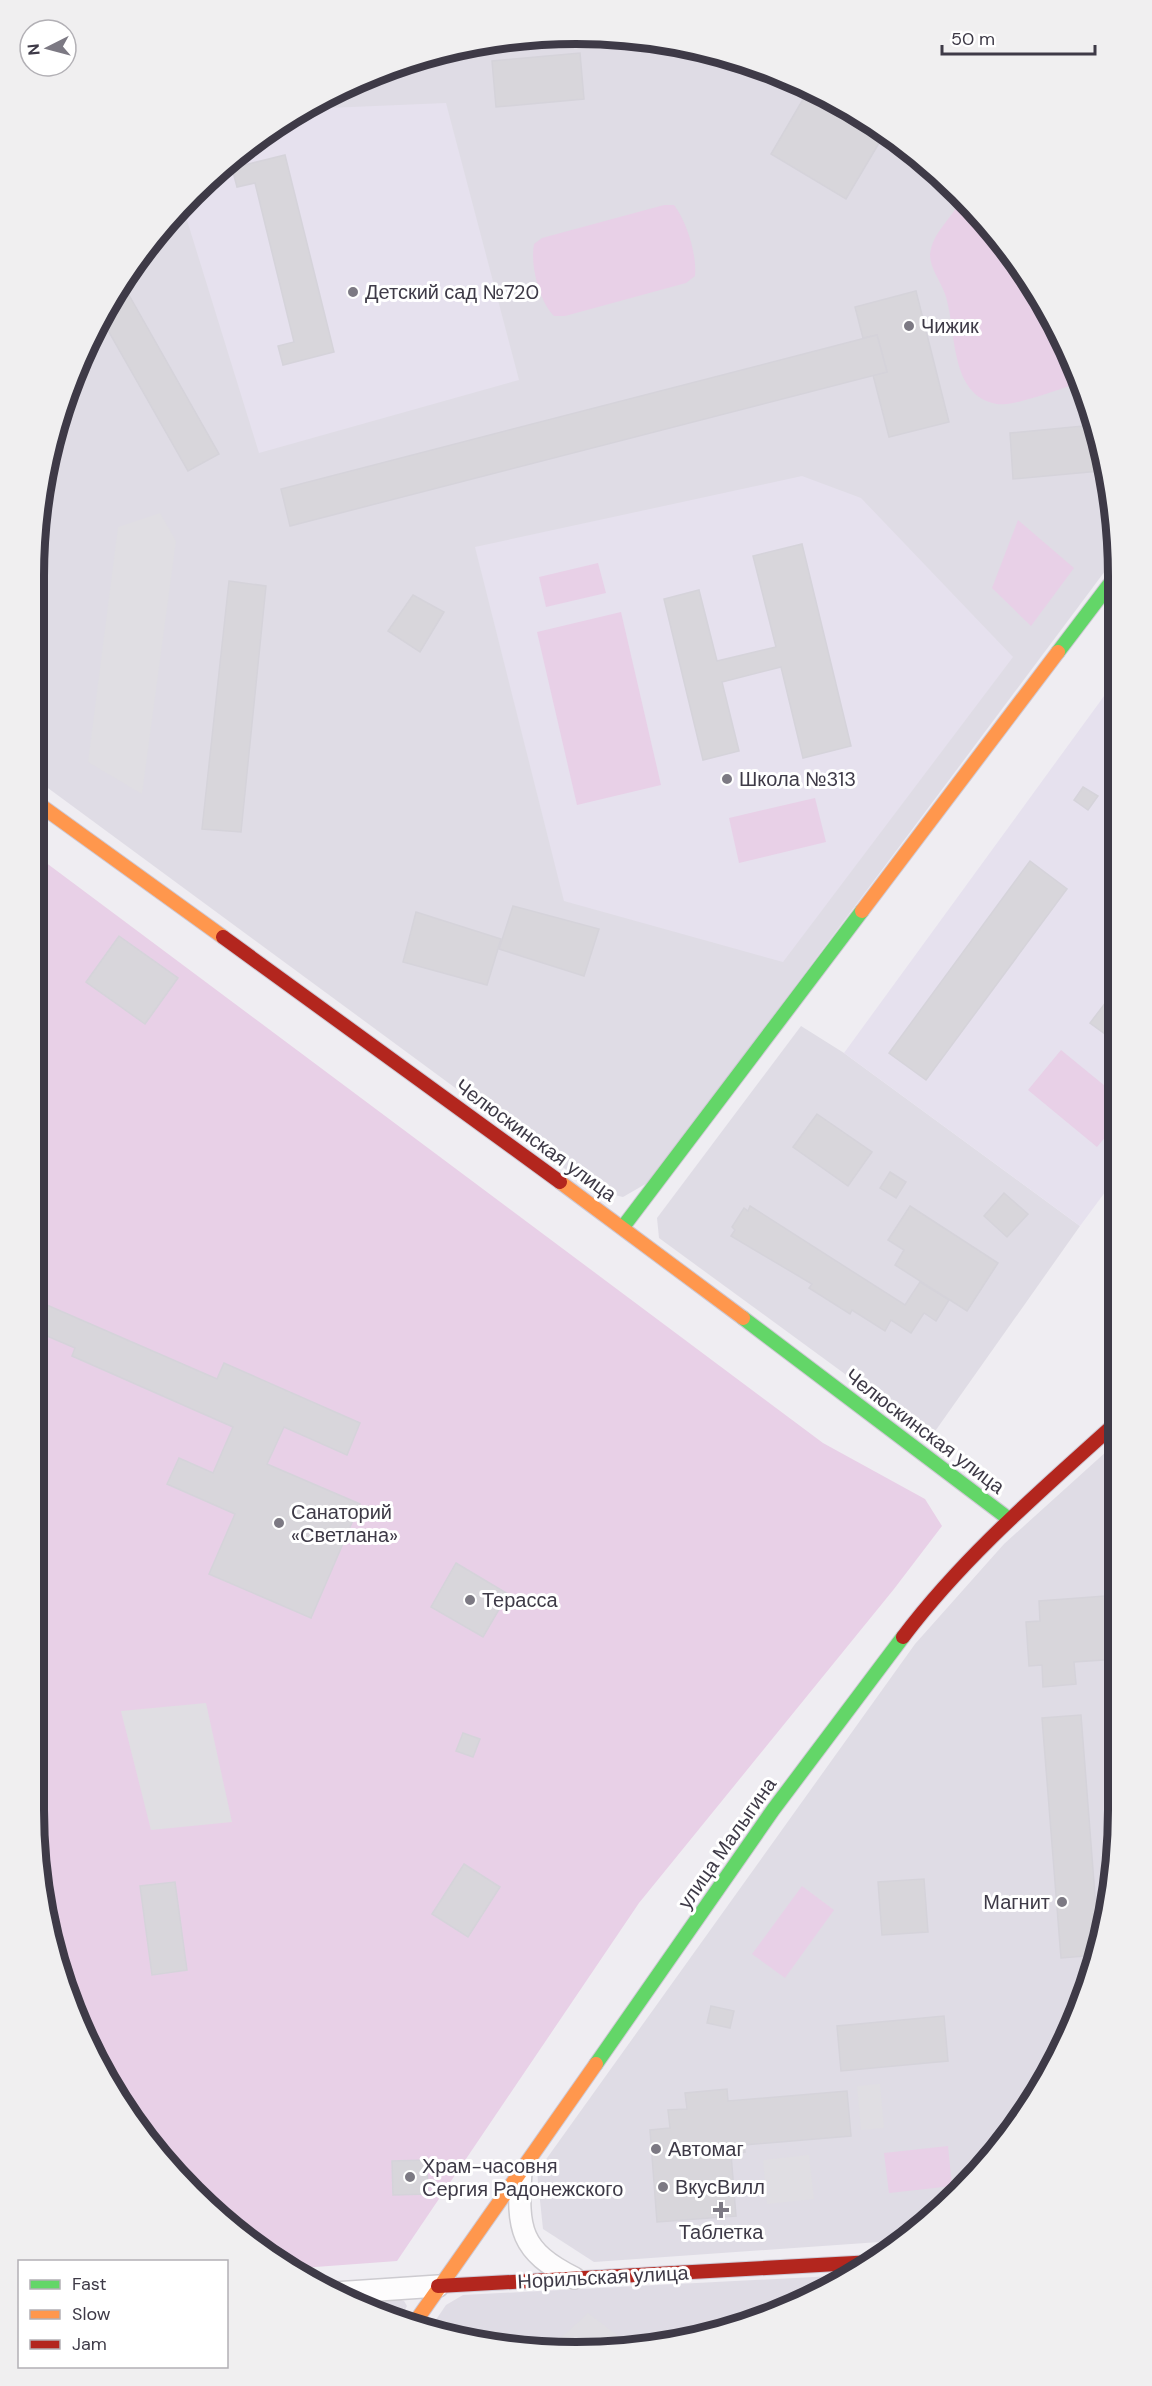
<svg xmlns="http://www.w3.org/2000/svg" width="1152" height="2386" font-family="'DM Sans',sans-serif">
<style>
.residential{fill:#dfdce5}
.education{fill:#e6e1ee}
.green{fill:#e8d0e7}
.parking{fill:#e0dee3}
.building{fill:#d8d6db;stroke:#d5d3da;stroke-width:1.5}
.lines{fill:none;stroke-linecap:round;stroke-linejoin:round}
.street-casing{stroke:#cdcbd0;stroke-width:24}
.fast-casing{stroke:#cec9d5;stroke-width:16}
.slow-casing{stroke:#cec9d5;stroke-width:16}
.jam-casing{stroke:#cec9d5;stroke-width:16}
.street{stroke:#fdfcfd;stroke-width:21}
.fast{stroke:#63d668;stroke-width:14}
.slow{stroke:#ff974d;stroke-width:14}
.jam{stroke:#b3261e;stroke-width:14}
.poi-dot{fill:#7c7983;stroke:#fff;stroke-width:2}
.labels{text-anchor:middle;stroke-width:6;stroke-linejoin:round;paint-order:stroke}
.poi-label{font-size:20px;fill:#3e3a47;stroke:#fff;text-anchor:start}
.street-label{font-size:20px;fill:#3e3a47;stroke:#fff}
.rim{fill:none;stroke:#3e3a47;stroke-width:8}
</style>
<rect width="100%" height="100%" fill="#efedf2"/>
<g class="residential">
<path d="M 576,33 L 682,44 L 784,74 L 906,145 L 1007,245 L 1078,368 L 1114,505 L 1114,559 L 649,1182 L 623,1197 L 594,1190 L 33,777 L 33,576 L 44,470 L 74,368 L 125,274 L 192,192 L 275,124 L 369,74 L 470,43 Z"/>
<path d="M 801,1026 L 844,1053 L 1080,1226 L 931,1437 L 659,1238 L 657,1218 Z"/>
<path d="M 1118,1441 L 1119,1810 L 1108,1916 L 1078,2018 L 984,2168 L 908,2240 L 594,2262 L 543,2229 L 537,2172 L 915,1644 L 1004,1544 Z"/>
<path d="M 852,2275 L 816,2297 L 647,2348 L 470,2342 L 429,2330 L 446,2305 L 463,2295 Z"/>
<path d="M 398,2299 L 404,2301 L 407,2306 L 399,2321 L 368,2312 L 350,2302 Z"/>
</g>
<g class="education">
<path d="M 446,103 L 519,380 L 259,453 L 182,204 L 192,192 L 275,124 L 304,109 Z"/>
<path d="M 802,476 L 861,498 L 1013,657 L 783,962 L 564,901 L 475,547 Z"/>
<path d="M 1115,681 L 1117,1176 L 1080,1226 L 844,1053 Z"/>
</g>
<g class="green">
<path d="M 961,199 L 1007,245 L 1078,368 L 1081,382 C 1063,388 1013,407 997,404 C 948,396 957,328 945,294 C 941,282 930,268 930,255 C 932,232 952,219 961,199 Z"/>
<path d="M 664,205 L 674,205 C 687,222 697,255 695,276 L 686,283 L 565,316 L 554,316 C 539,301 530,265 534,244 L 542,238 Z"/>
<path d="M 1018,520 L 1074,568 L 1031,626 L 992,588 Z"/>
<path d="M 598,563 L 606,593 L 546,607 L 539,577 Z"/>
<path d="M 621,612 L 661,785 L 577,805 L 537,632 Z"/>
<path d="M 815,798 L 826,842 L 739,863 L 729,818 Z"/>
<path d="M 33,853 L 823,1443 L 925,1499 L 942,1526 L 894,1589 L 639,1903 L 397,2261 L 288,2269 L 275,2262 L 145,2141 L 62,1985 L 33,1810 Z"/>
<path d="M 1061,1050 L 1116,1095 L 1117,1123 L 1097,1147 L 1028,1090 Z"/>
<path d="M 802,1886 L 834,1910 L 785,1978 L 752,1954 Z"/>
<path d="M 948,2146 L 952,2186 L 889,2193 L 884,2153 Z"/>
</g>
<g class="parking">
<path d="M 160,513 L 176,541 L 142,794 L 88,762 L 118,527 Z"/>
<path d="M 206,1703 L 232,1822 L 151,1830 L 121,1711 Z"/>
<path d="M 880,2084 L 884,2128 L 861,2130 L 857,2086 Z"/>
<path d="M 809,2155 L 814,2199 L 767,2204 L 763,2160 Z"/>
<path d="M 588,2313 L 634,2348 L 553,2345 Z"/>
<path d="M 447,2321 L 480,2343 L 439,2333 Z"/>
</g>
<g class="building">
<path d="M 580,53 L 584,99 L 496,107 L 492,61 Z"/>
<path d="M 809,89 L 885,133 L 846,199 L 771,154 Z"/>
<path d="M 285,155 L 334,352 L 283,365 L 278,346 L 294,342 L 255,183 L 237,187 L 232,168 Z"/>
<path d="M 121,281 L 219,454 L 188,471 L 101,318 Z"/>
<path d="M 916,291 L 949,422 L 889,437 L 873,375 L 887,372 L 877,335 L 863,338 L 855,307 Z"/>
<path d="M 877,335 L 887,372 L 290,526 L 281,489 Z"/>
<path d="M 1093,425 L 1100,471 L 1013,479 L 1010,433 Z"/>
<path d="M 802,544 L 851,746 L 803,758 L 781,667 L 722,682 L 739,751 L 703,760 L 664,599 L 699,590 L 717,661 L 776,647 L 753,556 Z"/>
<path d="M 229,581 L 266,586 L 241,832 L 202,829 Z"/>
<path d="M 413,595 L 444,612 L 420,652 L 388,631 Z"/>
<path d="M 1083,787 L 1098,796 L 1088,810 L 1074,800 Z"/>
<path d="M 1030,861 L 1067,889 L 926,1080 L 889,1053 Z"/>
<path d="M 513,906 L 599,929 L 584,976 L 499,949 Z"/>
<path d="M 416,912 L 501,939 L 487,985 L 403,962 Z"/>
<path d="M 119,936 L 178,978 L 145,1024 L 86,982 Z"/>
<path d="M 1116,989 L 1116,1042 L 1090,1023 Z"/>
<path d="M 817,1114 L 872,1152 L 848,1186 L 793,1147 Z"/>
<path d="M 890,1172 L 906,1182 L 896,1198 L 880,1188 Z"/>
<path d="M 1004,1193 L 1028,1214 L 1007,1237 L 984,1216 Z"/>
<path d="M 750,1206 L 905,1305 L 920,1282 L 949,1300 L 936,1321 L 924,1313 L 911,1333 L 891,1320 L 885,1331 L 852,1310 L 850,1314 L 809,1288 L 812,1284 L 731,1236 L 735,1230 L 732,1227 L 744,1208 L 748,1211 Z"/>
<path d="M 910,1206 L 998,1263 L 967,1311 L 895,1265 L 904,1250 L 888,1240 Z"/>
<path d="M 33,1299 L 217,1379 L 224,1363 L 360,1423 L 347,1455 L 284,1427 L 267,1464 L 360,1504 L 311,1618 L 209,1574 L 235,1514 L 167,1484 L 179,1458 L 213,1473 L 233,1427 L 72,1356 L 75,1348 L 33,1330 Z"/>
<path d="M 456,1563 L 508,1594 L 483,1637 L 431,1607 Z"/>
<path d="M 1118,1595 L 1118,1659 L 1074,1662 L 1076,1684 L 1043,1687 L 1042,1665 L 1029,1666 L 1026,1622 L 1040,1621 L 1039,1601 Z"/>
<path d="M 1081,1715 L 1099,1947 L 1097,1955 L 1061,1958 L 1042,1718 Z"/>
<path d="M 463,1733 L 480,1739 L 473,1757 L 456,1751 Z"/>
<path d="M 464,1864 L 500,1887 L 468,1937 L 432,1914 Z"/>
<path d="M 924,1879 L 928,1932 L 882,1935 L 878,1882 Z"/>
<path d="M 175,1882 L 187,1970 L 152,1975 L 140,1886 Z"/>
<path d="M 711,2006 L 734,2011 L 730,2028 L 707,2023 Z"/>
<path d="M 944,2016 L 948,2061 L 841,2071 L 837,2026 Z"/>
<path d="M 727,2089 L 728,2101 L 847,2091 L 851,2136 L 744,2145 L 745,2152 L 731,2154 L 736,2216 L 657,2222 L 650,2130 L 670,2128 L 668,2110 L 687,2109 L 685,2093 Z"/>
<path d="M 427,2160 L 428,2194 L 393,2195 L 392,2161 Z"/>
</g>
<g class="lines">
<defs>
<g id="street">
<path d="M 521,2172 C 517,2229 520,2251 574,2278"/>
<path d="M 334,2293 L 438,2286"/>
</g>
<g id="fast">
<path d="M 1058,652 L 1115,577"/>
<path d="M 623,1227 L 862,911"/>
<path d="M 743,1318 L 1009,1519"/>
<path d="M 596,2064 L 773,1810 L 903,1637"/>
</g>
<g id="slow">
<path d="M 33,800 L 223,937"/>
<path d="M 862,911 L 1058,652"/>
<path d="M 560,1182 L 743,1318"/>
<path d="M 413,2325 L 596,2064"/>
</g>
<g id="jam">
<path d="M 223,937 L 560,1182"/>
<path d="M 903,1637 C 965,1555 1043,1489 1118,1421"/>
<path d="M 438,2286 L 873,2262"/>
</g>
</defs>
<use href="#street" class="street-casing"/>
<use href="#fast" class="fast-casing"/>
<use href="#slow" class="slow-casing"/>
<use href="#jam" class="jam-casing"/>
<use href="#street" class="street"/>
<use href="#fast" class="fast"/>
<use href="#slow" class="slow"/>
<use href="#jam" class="jam"/>
</g>
<g class="poi-dot">
<circle cx="353" cy="292" r="6"/>
<circle cx="909" cy="326" r="6"/>
<circle cx="727" cy="779" r="6"/>
<circle cx="279" cy="1523" r="6"/>
<circle cx="470" cy="1600" r="6"/>
<circle cx="1062" cy="1902" r="6"/>
<circle cx="656" cy="2149" r="6"/>
<circle cx="410" cy="2177" r="6"/>
<circle cx="663" cy="2187" r="6"/>
<path d="M718 2201h6v6h6v6h-6v6h-6v-6h-6v-6h6z"/>
</g>
<g class="labels">
<g class="poi-label">
<text x="365" y="299">Детский сад №720</text>
<text x="921" y="333">Чижик</text>
<text x="739" y="786">Школа №313</text>
<text x="291" y="1519">Санаторий<tspan x="291" dy="23">«Светлана»</tspan></text>
<text x="482" y="1607">Терасса</text>
<text x="1050" y="1909" text-anchor="end">Магнит</text>
<text x="668" y="2156">Автомаг</text>
<text x="422" y="2173">Храм-часовня<tspan x="422" dy="23">Сергия Радонежского</tspan></text>
<text x="675" y="2194">ВкусВилл</text>
<text x="721" y="2239" text-anchor="middle">Таблетка</text>
</g>
<g class="street-label">
<text transform="translate(536 1140) rotate(36)" y="7">Челюскинская улица</text>
<text transform="translate(925 1431) rotate(37)" y="7">Челюскинская улица</text>
<text transform="translate(727 1843) rotate(-55)" y="7">улица Малыгина</text>
<text transform="translate(603 2277) rotate(-3)" y="7">Норильская улица</text>
</g>
</g>
<path d="M0 0H1152V2386H0ZM576 44H576A532 532 0 0 1 1108 576V1810A532 532 0 0 1 576 2342H576A532 532 0 0 1 44 1810V576A532 532 0 0 1 576 44Z" fill="#f0eff0" fill-rule="evenodd"/>
<path class="rim" d="M576 44H576A532 532 0 0 1 1108 576V1810A532 532 0 0 1 576 2342H576A532 532 0 0 1 44 1810V576A532 532 0 0 1 576 44Z"/>
<rect x="18" y="2260" width="210" height="108" fill="#ffffff" stroke="#b2b0b5" stroke-width="1.5"/>
<rect x="30" y="2280" width="30" height="9" fill="#63d668" stroke="#b2b0b5" stroke-width="1.5"/>
<text x="72" y="2290" font-size="18" fill="#3e3a47">Fast</text>
<rect x="30" y="2310" width="30" height="9" fill="#ff974d" stroke="#b2b0b5" stroke-width="1.5"/>
<text x="72" y="2320" font-size="18" fill="#3e3a47">Slow</text>
<rect x="30" y="2340" width="30" height="9" fill="#b3261e" stroke="#b2b0b5" stroke-width="1.5"/>
<text x="72" y="2350" font-size="18" fill="#3e3a47">Jam</text>
<g transform="translate(48 48) rotate(264)"><circle r="28" fill="#ffffff" stroke="#b2b0b5" stroke-width="1.5"/>
<path d="M0-4.5L10 22L0 15L-10 22Z" fill="#7c7983"/>
<text y="-9" font-size="16" font-weight="bold" text-anchor="middle" fill="#3e3a47">N</text>
</g>
<path d="M942 45v9h153v-9" fill="none" stroke="#3e3a47" stroke-width="3"/>
<text x="951" y="45" font-size="18" fill="#3e3a47" stroke="#ffffff" stroke-width="4.5" paint-order="stroke">50 m</text>
</svg>
